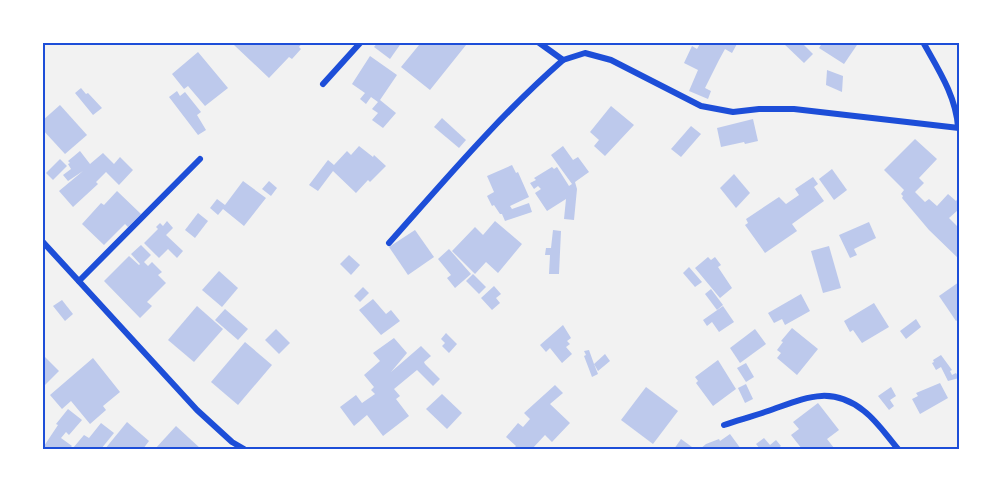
<svg xmlns="http://www.w3.org/2000/svg" width="1001" height="491" font-family="'Source Serif 4',serif">
<style>
.building{fill:#bdc9ec}
.lines{fill:none;stroke-linecap:round;stroke-linejoin:round}
.minor{stroke:#1d4ed8;stroke-width:6}
.neatline{fill:none;stroke:#1d4ed8;stroke-width:2}
</style>
<rect width="100%" height="100%" fill="#f2f2f2"/>
<g class="building">
<path d="M 237,42 L 303,42 L 299,47 L 301,49 L 292,59 L 289,57 L 269,78 L 234,45 Z"/>
<path d="M 378,42 L 402,42 L 390,59 L 374,47 Z"/>
<path d="M 419,42 L 463,42 L 466,45 L 430,90 L 401,67 L 419,45 Z"/>
<path d="M 701,42 L 738,42 L 732,53 L 725,49 L 719,60 L 705,88 L 711,91 L 708,99 L 689,91 L 698,70 L 684,63 L 692,46 L 697,49 Z"/>
<path d="M 782,42 L 801,42 L 813,54 L 804,63 Z"/>
<path d="M 823,42 L 859,42 L 844,64 L 819,48 Z"/>
<path d="M 198,52 L 228,88 L 205,106 L 188,86 L 184,89 L 172,74 Z"/>
<path d="M 370,56 L 397,75 L 380,100 L 396,113 L 383,128 L 372,120 L 378,113 L 372,109 L 378,102 L 371,97 L 366,104 L 360,99 L 365,93 L 352,84 Z"/>
<path d="M 827,70 L 843,76 L 842,92 L 826,85 Z"/>
<path d="M 81,88 L 86,94 L 88,93 L 102,108 L 93,115 L 75,93 Z"/>
<path d="M 177,91 L 180,96 L 185,92 L 201,112 L 197,115 L 206,130 L 198,135 L 169,97 Z"/>
<path d="M 60,105 L 87,135 L 65,154 L 42,129 L 42,121 Z"/>
<path d="M 611,106 L 634,125 L 605,156 L 594,146 L 599,140 L 590,132 Z"/>
<path d="M 442,118 L 466,140 L 459,148 L 434,127 Z"/>
<path d="M 753,119 L 758,141 L 745,144 L 744,142 L 721,147 L 717,128 Z"/>
<path d="M 691,126 L 701,134 L 681,157 L 671,149 Z"/>
<path d="M 915,139 L 937,159 L 919,178 L 924,183 L 915,192 L 925,202 L 929,199 L 937,206 L 948,194 L 956,201 L 959,197 L 959,211 L 958,210 L 949,218 L 959,228 L 959,259 L 929,230 L 902,198 L 903,196 L 901,194 L 904,190 L 884,170 Z"/>
<path d="M 359,146 L 373,157 L 374,155 L 386,166 L 370,182 L 368,180 L 356,193 L 333,171 L 318,191 L 309,185 L 328,160 L 334,165 L 347,151 L 351,155 Z"/>
<path d="M 563,146 L 573,160 L 578,157 L 589,172 L 575,182 L 577,189 L 574,220 L 564,219 L 566,199 L 547,211 L 535,193 L 541,189 L 538,186 L 534,189 L 530,183 L 536,180 L 534,178 L 552,167 L 554,169 L 557,167 L 569,186 L 572,184 L 551,155 Z"/>
<path d="M 80,151 L 90,164 L 103,153 L 114,164 L 120,157 L 133,170 L 119,185 L 106,172 L 96,182 L 98,184 L 73,207 L 59,191 L 83,171 L 68,181 L 63,175 L 71,169 L 68,164 L 70,163 L 68,161 Z"/>
<path d="M 60,159 L 67,166 L 53,180 L 46,173 Z"/>
<path d="M 512,165 L 516,173 L 518,172 L 529,197 L 510,206 L 512,209 L 529,203 L 532,212 L 505,221 L 502,214 L 500,214 L 494,205 L 492,206 L 487,196 L 494,192 L 487,176 Z"/>
<path d="M 832,169 L 847,190 L 834,200 L 819,179 Z"/>
<path d="M 734,174 L 750,193 L 736,208 L 720,188 Z"/>
<path d="M 813,177 L 818,184 L 814,187 L 824,201 L 792,224 L 797,231 L 765,253 L 745,225 L 748,223 L 746,219 L 779,197 L 786,204 L 799,195 L 795,189 Z"/>
<path d="M 243,181 L 266,198 L 244,226 L 223,209 L 218,215 L 210,208 L 217,199 L 225,205 Z"/>
<path d="M 269,181 L 277,188 L 271,196 L 262,189 Z"/>
<path d="M 117,191 L 141,214 L 128,227 L 125,224 L 104,245 L 82,224 L 101,203 L 104,205 Z"/>
<path d="M 198,213 L 208,221 L 195,238 L 185,230 Z"/>
<path d="M 167,221 L 173,228 L 166,235 L 183,251 L 177,258 L 168,249 L 159,258 L 144,243 L 158,229 L 156,227 L 160,223 L 163,226 Z"/>
<path d="M 495,221 L 522,244 L 498,273 L 486,262 L 475,274 L 452,251 L 475,227 L 483,235 Z"/>
<path d="M 869,222 L 876,238 L 854,249 L 857,255 L 850,258 L 839,235 Z"/>
<path d="M 415,230 L 434,257 L 408,275 L 389,247 Z"/>
<path d="M 553,230 L 561,231 L 559,274 L 549,274 L 550,255 L 545,255 L 546,248 L 551,248 Z"/>
<path d="M 141,245 L 151,255 L 144,262 L 148,266 L 152,262 L 162,272 L 158,275 L 166,283 L 147,302 L 152,306 L 140,318 L 104,281 L 129,256 L 139,265 L 140,264 L 131,254 Z"/>
<path d="M 829,246 L 841,288 L 823,293 L 811,251 Z"/>
<path d="M 449,249 L 471,274 L 455,288 L 447,278 L 451,275 L 438,259 Z"/>
<path d="M 349,255 L 360,265 L 351,275 L 340,264 Z"/>
<path d="M 708,257 L 711,260 L 715,257 L 721,265 L 718,267 L 732,288 L 720,298 L 695,268 Z"/>
<path d="M 689,267 L 702,282 L 695,287 L 683,273 Z"/>
<path d="M 219,271 L 238,288 L 222,307 L 202,290 Z"/>
<path d="M 473,274 L 486,287 L 479,294 L 466,281 Z"/>
<path d="M 959,282 L 959,319 L 956,321 L 939,296 Z"/>
<path d="M 494,286 L 501,294 L 496,298 L 500,303 L 492,310 L 481,298 Z"/>
<path d="M 363,287 L 369,293 L 360,302 L 354,296 Z"/>
<path d="M 711,289 L 723,305 L 717,310 L 705,294 Z"/>
<path d="M 801,294 L 810,311 L 785,325 L 782,319 L 774,323 L 768,313 Z"/>
<path d="M 373,299 L 386,314 L 391,310 L 400,321 L 381,335 L 359,310 Z"/>
<path d="M 62,300 L 73,314 L 65,321 L 53,306 Z"/>
<path d="M 874,303 L 889,327 L 862,343 L 853,330 L 850,332 L 844,321 Z"/>
<path d="M 197,306 L 223,329 L 194,362 L 168,340 Z"/>
<path d="M 723,306 L 734,322 L 719,332 L 712,322 L 707,326 L 703,320 Z"/>
<path d="M 225,309 L 248,329 L 238,340 L 215,320 Z"/>
<path d="M 916,319 L 921,327 L 906,339 L 900,331 Z"/>
<path d="M 563,325 L 571,338 L 567,341 L 570,344 L 566,347 L 572,354 L 562,363 L 550,348 L 546,352 L 540,345 Z"/>
<path d="M 792,328 L 818,349 L 797,375 L 777,358 L 781,353 L 777,350 L 783,342 L 781,341 Z"/>
<path d="M 276,329 L 290,343 L 279,354 L 265,340 Z"/>
<path d="M 755,329 L 766,344 L 740,363 L 730,348 Z"/>
<path d="M 446,333 L 457,344 L 449,353 L 442,346 L 445,343 L 441,339 Z"/>
<path d="M 394,338 L 407,353 L 391,372 L 421,346 L 431,356 L 424,362 L 425,364 L 440,379 L 433,386 L 417,370 L 394,389 L 400,396 L 396,399 L 409,416 L 383,436 L 367,415 L 354,426 L 340,407 L 356,395 L 362,403 L 375,394 L 371,390 L 374,387 L 364,375 L 380,361 L 373,353 Z"/>
<path d="M 245,342 L 272,365 L 238,405 L 211,382 Z"/>
<path d="M 589,350 L 594,364 L 605,354 L 610,361 L 598,371 L 594,364 L 598,374 L 592,377 L 584,356 L 586,355 L 584,351 Z"/>
<path d="M 941,355 L 952,370 L 950,371 L 952,375 L 956,373 L 959,378 L 948,381 L 941,367 L 936,370 L 932,363 L 934,362 L 933,360 Z"/>
<path d="M 44,356 L 59,371 L 42,388 L 42,357 Z"/>
<path d="M 93,358 L 120,392 L 103,406 L 106,410 L 90,424 L 71,401 L 62,409 L 50,395 Z"/>
<path d="M 718,360 L 736,389 L 713,406 L 696,383 L 698,381 L 695,377 Z"/>
<path d="M 746,363 L 754,377 L 746,382 L 737,368 Z"/>
<path d="M 940,383 L 948,398 L 920,414 L 912,399 L 918,396 L 916,393 Z"/>
<path d="M 746,384 L 753,399 L 745,403 L 738,388 Z"/>
<path d="M 555,385 L 563,393 L 550,404 L 570,423 L 552,442 L 545,435 L 532,449 L 516,449 L 514,448 L 516,446 L 506,437 L 518,423 L 523,427 L 530,419 L 524,413 Z"/>
<path d="M 646,387 L 678,411 L 653,444 L 621,420 Z"/>
<path d="M 891,387 L 896,396 L 890,400 L 894,406 L 889,410 L 878,396 Z"/>
<path d="M 442,394 L 462,413 L 447,429 L 426,409 Z"/>
<path d="M 818,403 L 839,430 L 827,439 L 834,448 L 802,449 L 791,435 L 799,429 L 793,422 Z"/>
<path d="M 68,409 L 82,420 L 69,435 L 66,432 L 61,438 L 72,446 L 69,449 L 42,449 L 58,425 L 56,424 Z"/>
<path d="M 127,422 L 149,441 L 143,449 L 105,449 Z"/>
<path d="M 101,423 L 114,433 L 101,449 L 73,448 L 84,435 L 89,438 Z"/>
<path d="M 176,426 L 201,449 L 155,449 Z"/>
<path d="M 730,434 L 741,449 L 700,449 L 706,444 L 719,439 L 720,441 Z"/>
<path d="M 764,438 L 770,445 L 776,440 L 781,446 L 777,449 L 760,449 L 756,444 Z"/>
<path d="M 681,439 L 692,447 L 691,449 L 674,449 Z"/>
</g>
<g class="lines">
<g class="minor">
<path d="M 538,42 L 563,60 L 585,53 L 611,60 L 701,106 L 733,112 L 759,109 L 794,109 L 959,128"/>
<path d="M 923,42 C 938,69 956,96 958,127"/>
<path d="M 323,84 L 361,42"/>
<path d="M 42,241 L 197,410 L 232,442 L 244,449"/>
<path d="M 389,243 C 445,180 500,115 563,60"/>
<path d="M 79,281 L 200,159"/>
<path d="M 724,425 C 739,420 754,416 768,411 C 803,399 830,384 864,411 C 877,421 887,436 898,449"/>
</g>
</g>
<rect width="1001" height="491" fill="none" stroke="#ffffff" stroke-width="87"/>
<rect x="44" y="44" width="914" height="404" class="neatline"/>
</svg>
